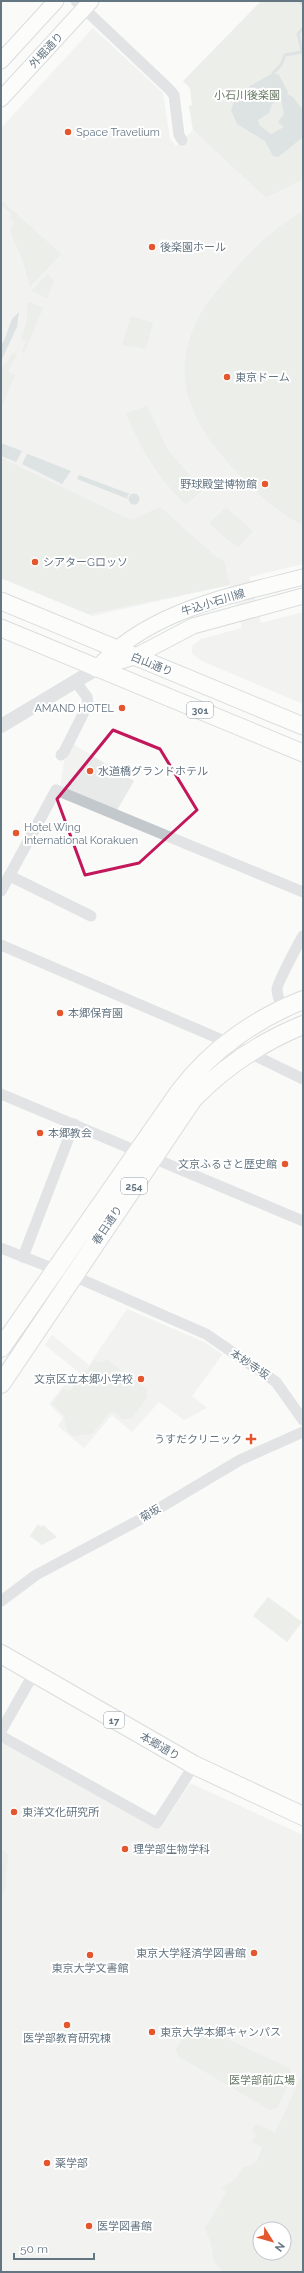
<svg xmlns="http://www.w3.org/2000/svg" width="304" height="2273" font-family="Raleway,'Noto Sans JP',sans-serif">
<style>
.built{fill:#e8e9e9;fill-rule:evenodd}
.green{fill:#dadfd7;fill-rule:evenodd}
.water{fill:#bbc7cb;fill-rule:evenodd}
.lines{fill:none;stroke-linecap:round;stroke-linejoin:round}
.stream{stroke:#bbc7cb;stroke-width:3}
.secondary-casing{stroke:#b3babf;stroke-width:17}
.primary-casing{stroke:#b5babe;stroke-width:19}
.trunk-casing{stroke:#b4b9bd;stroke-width:20}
.minor{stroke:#c3c8cc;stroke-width:11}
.tertiary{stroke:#c3c8cc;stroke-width:14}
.secondary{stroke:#fff;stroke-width:15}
.primary{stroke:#fff;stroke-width:17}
.trunk{stroke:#fff;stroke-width:18}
.marked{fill:none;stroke:#c2185b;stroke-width:3;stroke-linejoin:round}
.poi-dot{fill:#e4572e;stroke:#fff;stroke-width:1.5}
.labels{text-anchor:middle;stroke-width:4;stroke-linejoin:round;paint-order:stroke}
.shield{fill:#fff;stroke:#939fa8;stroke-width:1}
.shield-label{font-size:10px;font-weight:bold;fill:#657683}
.street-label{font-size:11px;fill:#657683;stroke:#fff}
.park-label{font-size:11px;fill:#687a64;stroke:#fff}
.poi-label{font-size:11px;fill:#657683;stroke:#fff;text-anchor:start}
</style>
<rect width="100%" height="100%" fill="#fafaf8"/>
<g class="built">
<path d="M 93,28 L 163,93 L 170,139 L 176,146 L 193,130 L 266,198 L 303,179 L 303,564 L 249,577 L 261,623 L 303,612 L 303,704 L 204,662 L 192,654 L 192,646 L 201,639 L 242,628 L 230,585 L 92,616 L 1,578 L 1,128 Z"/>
<path d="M 73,744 L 134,781 L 116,812 L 60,788 L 64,762 Z"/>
<path d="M 127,1309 L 204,1342 L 221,1353 L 222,1355 L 192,1396 L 207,1408 L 184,1420 L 159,1402 L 132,1432 L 112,1415 L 84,1448 L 58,1426 L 63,1418 L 49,1404 L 66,1383 L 71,1387 L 81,1374 L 45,1345 L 52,1335 L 89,1365 Z"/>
<path d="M 1,1743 L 161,1828 L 190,1783 L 303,1835 L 303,2272 L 1,2272 ZM 260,2229 L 284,2229 L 284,2253 L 260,2253 Z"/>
</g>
<g class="green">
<path d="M 261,1 L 303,1 L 303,179 L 266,198 L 193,130 L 189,106 L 192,105 L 190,88 L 183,81 Z"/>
<path d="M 1,200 L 61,254 L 30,287 L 23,261 L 11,234 L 11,228 L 15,223 L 9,218 L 12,215 L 1,205 Z"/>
<path d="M 303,211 L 303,525 C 279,514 256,492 237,472 C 189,422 164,370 206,305 C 212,296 220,288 227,279 C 248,253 273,228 303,211 Z"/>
<path d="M 47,274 L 54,281 L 47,298 L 31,291 Z"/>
<path d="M 28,302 L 43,308 L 24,353 L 22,352 L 26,341 L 21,339 L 27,321 Z"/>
<path d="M 131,316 L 153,323 L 146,349 L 122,345 Z"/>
<path d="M 13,353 L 17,354 L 8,372 L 15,375 L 1,408 L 1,369 Z"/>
<path d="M 147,406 L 168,450 L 202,490 L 186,505 C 159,479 140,448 126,413 Z"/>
<path d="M 1,458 L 131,520 L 160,507 L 215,556 L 224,561 L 230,585 L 88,614 L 1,578 Z"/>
<path d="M 226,508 L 253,531 L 238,547 L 224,537 L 209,523 Z"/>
<path d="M 95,1360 L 98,1363 L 107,1360 L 148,1390 L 145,1394 L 148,1396 L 132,1418 L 123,1419 L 116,1413 L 110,1412 L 92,1434 L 73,1436 L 67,1431 L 64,1415 L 52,1404 L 63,1389 L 70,1391 Z"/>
<path d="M 38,1524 L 41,1527 L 43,1525 L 57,1537 L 42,1545 L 30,1536 Z"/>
<path d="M 268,1597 L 302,1622 L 287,1642 L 253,1616 Z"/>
<path d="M 1,1849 L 8,1854 L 5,1889 L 1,1898 Z"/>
<path d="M 197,2025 L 289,2068 L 292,2075 L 278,2107 L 270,2110 L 178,2056 L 176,2049 L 191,2027 Z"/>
<path d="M 302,2075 L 303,2272 L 223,2272 L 214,2262 L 211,2243 L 205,2228 L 227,2192 L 222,2188 L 236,2179 L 243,2167 L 250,2166 L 257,2161 L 262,2147 L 252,2142 L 257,2134 L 252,2131 L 255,2125 L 260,2125 L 275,2133 ZM 260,2229 L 284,2229 L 284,2253 L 260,2253 Z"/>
</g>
<g class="water">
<path d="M 273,73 L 279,75 L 288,92 L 287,94 L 292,96 L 303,110 L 303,137 L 278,157 L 273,156 L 265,141 L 237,124 L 231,110 L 235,99 L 243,90 ZM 281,99 L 284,114 L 278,122 L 284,127 L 271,134 L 260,126 L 258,120 L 269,113 L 272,104 Z"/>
<path d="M 19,312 L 17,327 L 1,361 L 1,342 L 3,343 L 12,319 Z"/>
<path d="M 1,443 L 22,451 L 16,462 L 1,456 Z"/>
<path d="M 27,454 L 28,454 L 71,471 L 62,484 L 22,464 Z"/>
<path d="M 79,475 L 130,494 L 127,496 L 128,499 L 77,479 Z"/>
<circle cx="134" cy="499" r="5.5"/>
</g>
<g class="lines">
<g class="stream">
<path d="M 300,1 L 303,5"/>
<path d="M 303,28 L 298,34 L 303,55"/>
<path d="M 273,73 L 281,65 L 285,55 L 302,52"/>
</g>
<defs>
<g id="secondary">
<path d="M 1,61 L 56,1"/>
<path d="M 1,99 L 91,1"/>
<path d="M 97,668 L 134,657 L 193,626 L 303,596"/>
<path d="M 96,669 C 149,610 230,596 303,577"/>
</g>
<g id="primary">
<path d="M 1,601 L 303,726"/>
<path d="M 1,628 L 303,753"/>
</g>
<g id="trunk">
<path d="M 1,1348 L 180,1091 C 211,1050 255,1019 303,1000"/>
<path d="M 1,1384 L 193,1099 C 225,1066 261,1042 303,1025"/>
<path d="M 1,1654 L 194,1765 L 303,1816"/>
</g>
</defs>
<use href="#secondary" class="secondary-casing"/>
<use href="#primary" class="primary-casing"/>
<use href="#trunk" class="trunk-casing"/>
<g class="minor">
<path d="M 76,1 L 169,89 L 174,95 L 179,135 L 182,140"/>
<path d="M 61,755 L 64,752 L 88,704 L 87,697 L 75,681"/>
<path d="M 10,876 L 91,916"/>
<path d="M 1,891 L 56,790 L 303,892"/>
<path d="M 1,945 L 229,1043 L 303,1079"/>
<path d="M 282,1008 C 280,1002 277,995 277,989 C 277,984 299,942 303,936"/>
<path d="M 1,1094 L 303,1221"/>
<path d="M 1,1248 L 85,1281 L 206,1334 L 276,1382 L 303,1420"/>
<path d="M 23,1257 L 74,1124"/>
<path d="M 1,1601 L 36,1575 L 141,1519 L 240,1460 L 303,1432"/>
<path d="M 1,1731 L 34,1673"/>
<path d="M 1,1736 L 157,1823 L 194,1765"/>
</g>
<path class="tertiary" d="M 1,726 L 96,669"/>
<use href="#secondary" class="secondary"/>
<use href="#primary" class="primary"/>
<use href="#trunk" class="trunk"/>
</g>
<path d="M0 0H304V2273H0ZM 113,730 L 160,749 L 197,810 L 139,863 L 85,875 L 57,799 Z" fill="#fafaf8" fill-opacity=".55" fill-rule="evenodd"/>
<path class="marked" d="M 113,730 L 160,749 L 197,810 L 139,863 L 85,875 L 57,799 Z"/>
<g class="poi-dot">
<circle cx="68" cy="132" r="4"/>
<circle cx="152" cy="247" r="4"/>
<circle cx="227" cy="377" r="4"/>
<circle cx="265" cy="484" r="4"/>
<circle cx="35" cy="562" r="4"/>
<circle cx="122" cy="708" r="4"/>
<circle cx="90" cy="771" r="4"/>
<circle cx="16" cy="833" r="4"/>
<circle cx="60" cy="1013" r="4"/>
<circle cx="40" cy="1133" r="4"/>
<circle cx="285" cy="1164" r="4"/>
<circle cx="141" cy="1379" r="4"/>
<path d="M249 1433h4v4h4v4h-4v4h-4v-4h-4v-4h4z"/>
<circle cx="14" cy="1812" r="4"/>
<circle cx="125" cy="1849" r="4"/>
<circle cx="254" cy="1953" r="4"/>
<circle cx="90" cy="1955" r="4"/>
<circle cx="67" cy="2025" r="4"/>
<circle cx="152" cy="2032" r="4"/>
<circle cx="47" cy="2163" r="4"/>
<circle cx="89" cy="2226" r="4"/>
</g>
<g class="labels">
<g class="shield">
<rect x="187" y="702" width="26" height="16" rx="3"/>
<rect x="121" y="1178" width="26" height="16" rx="3"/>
<rect x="104" y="1712" width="20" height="16" rx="3"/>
</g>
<g class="shield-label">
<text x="200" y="714">301</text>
<text x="134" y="1190">254</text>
<text x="114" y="1724">17</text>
</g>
<g class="street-label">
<text transform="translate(46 50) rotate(-47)" y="4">外堀通り</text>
<text transform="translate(213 602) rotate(-17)" y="4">牛込小石川線</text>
<text transform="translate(152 664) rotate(22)" y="4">白山通り</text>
<text transform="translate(107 1225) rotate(-56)" y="4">春日通り</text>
<text transform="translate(250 1364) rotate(34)" y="4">本妙寺坂</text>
<text transform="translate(150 1513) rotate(-31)" y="4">菊坂</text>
<text transform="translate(160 1746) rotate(30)" y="4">本郷通り</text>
</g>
<g class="park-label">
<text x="247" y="99">小石川後楽園</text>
<text x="262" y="2084">医学部前広場</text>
</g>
<g class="poi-label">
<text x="76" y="136">Space Travelium</text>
<text x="160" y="251">後楽園ホール</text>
<text x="235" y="381">東京ドーム</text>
<text x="257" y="488" text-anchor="end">野球殿堂博物館</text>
<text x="43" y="566">シアターGロッソ</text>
<text x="114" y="712" text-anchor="end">AMAND HOTEL</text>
<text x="98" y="775">水道橋グランドホテル</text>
<text x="24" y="831">Hotel Wing<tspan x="24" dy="13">International Korakuen</tspan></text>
<text x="68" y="1017">本郷保育園</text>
<text x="48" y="1137">本郷教会</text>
<text x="277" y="1168" text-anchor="end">文京ふるさと歴史館</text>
<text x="133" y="1383" text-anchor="end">文京区立本郷小学校</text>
<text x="242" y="1443" text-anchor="end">うすだクリニック</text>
<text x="22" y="1816">東洋文化研究所</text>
<text x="133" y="1853">理学部生物学科</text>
<text x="246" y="1957" text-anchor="end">東京大学経済学図書館</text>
<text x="90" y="1972" text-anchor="middle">東京大学文書館</text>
<text x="160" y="2036">東京大学本郷キャンパス</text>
<text x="67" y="2042" text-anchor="middle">医学部教育研究棟</text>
<text x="55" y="2167">薬学部</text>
<text x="97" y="2230">医学図書館</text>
</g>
</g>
<rect width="304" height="2273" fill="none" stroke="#657683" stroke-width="4"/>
<g transform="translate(272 2241) rotate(127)"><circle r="19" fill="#ffffff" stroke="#c1c8cd"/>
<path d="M0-3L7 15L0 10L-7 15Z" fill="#e4572e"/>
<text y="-6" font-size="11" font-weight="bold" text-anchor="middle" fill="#657683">N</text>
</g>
<path d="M14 2253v6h80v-6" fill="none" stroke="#657683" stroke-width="2"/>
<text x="20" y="2253" font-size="12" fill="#657683" stroke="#ffffff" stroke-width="3" paint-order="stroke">50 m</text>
</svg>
